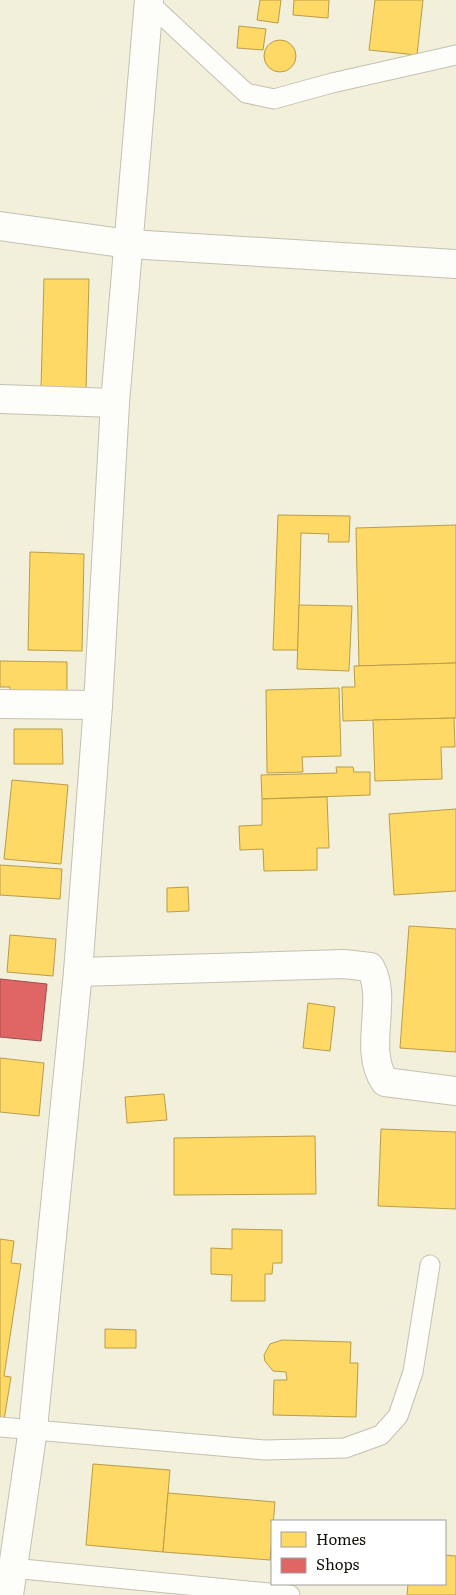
<svg xmlns="http://www.w3.org/2000/svg" width="456" height="1595" font-family="Literata,serif">
<style>
.homes{fill:#ffd966;stroke:#b89d49}
.shops{fill:#e06666;stroke:#a24c49}
.lines{fill:none;stroke-linecap:round;stroke-linejoin:round}
.service-casing{stroke:#c3c1b1;stroke-width:21}
.minor-casing{stroke:#c3c1b1;stroke-width:30}
.tertiary-casing{stroke:#c3c1b1;stroke-width:30}
.service{stroke:#fdfdfa;stroke-width:19}
.minor{stroke:#fdfdfa;stroke-width:28}
.tertiary{stroke:#fdfdfa;stroke-width:28}
</style>
<rect width="100%" height="100%" fill="#f2efdb"/>
<g class="homes">
<path d="M 260,0 L 281,0 L 278,23 L 257,20 Z"/>
<path d="M 294,0 L 329,0 L 328,18 L 293,15 Z"/>
<path d="M 375,0 L 423,0 L 417,55 L 369,50 Z"/>
<path d="M 239,26 L 266,29 L 263,50 L 237,48 Z"/>
<circle cx="280" cy="56" r="16"/>
<path d="M 44,279 L 89,279 L 86,389 L 41,388 Z"/>
<path d="M 278,515 L 350,516 L 349,542 L 328,542 L 329,534 L 301,533 L 298,650 L 273,650 Z"/>
<path d="M 456,525 L 456,663 L 359,666 L 356,528 Z"/>
<path d="M 30,552 L 84,554 L 82,651 L 28,650 Z"/>
<path d="M 299,605 L 352,606 L 349,671 L 297,669 Z"/>
<path d="M 0,661 L 67,662 L 67,702 L 10,702 L 10,687 L 0,687 Z"/>
<path d="M 456,663 L 456,718 L 343,721 L 342,687 L 355,687 L 354,666 Z"/>
<path d="M 339,688 L 341,756 L 302,757 L 303,772 L 267,773 L 266,690 Z"/>
<path d="M 454,718 L 455,747 L 441,747 L 442,779 L 375,781 L 373,720 Z"/>
<path d="M 14,729 L 62,729 L 63,764 L 14,764 Z"/>
<path d="M 336,767 L 353,767 L 354,772 L 370,772 L 370,795 L 262,799 L 261,775 L 337,773 Z"/>
<path d="M 12,780 L 68,785 L 61,864 L 4,859 Z"/>
<path d="M 327,797 L 329,848 L 317,848 L 317,870 L 264,871 L 263,849 L 240,850 L 239,826 L 262,825 L 262,799 Z"/>
<path d="M 456,809 L 456,891 L 394,895 L 389,814 Z"/>
<path d="M 0,865 L 62,869 L 60,899 L 0,895 Z"/>
<path d="M 188,887 L 189,911 L 167,912 L 167,888 Z"/>
<path d="M 409,926 L 456,929 L 456,1052 L 400,1048 Z"/>
<path d="M 10,935 L 56,939 L 53,976 L 7,972 Z"/>
<path d="M 308,1003 L 335,1007 L 330,1051 L 303,1048 Z"/>
<path d="M 0,1058 L 44,1063 L 39,1116 L 0,1112 Z"/>
<path d="M 164,1094 L 167,1120 L 127,1123 L 125,1097 Z"/>
<path d="M 381,1129 L 456,1132 L 456,1209 L 378,1206 Z"/>
<path d="M 315,1136 L 316,1194 L 174,1195 L 174,1138 Z"/>
<path d="M 232,1229 L 282,1230 L 282,1263 L 273,1263 L 272,1274 L 265,1274 L 265,1301 L 231,1301 L 232,1275 L 211,1274 L 211,1248 L 232,1249 Z"/>
<path d="M 0,1239 L 14,1241 L 11,1263 L 21,1264 L 4,1376 L 11,1377 L 4,1420 L 0,1419 Z"/>
<path d="M 105,1329 L 136,1330 L 136,1348 L 105,1348 Z"/>
<path d="M 282,1340 L 351,1342 L 350,1363 L 358,1363 L 356,1417 L 273,1415 L 274,1380 L 287,1380 L 286,1372 L 273,1371 L 265,1361 L 264,1355 L 270,1344 Z"/>
<path d="M 93,1464 L 170,1470 L 163,1552 L 86,1545 Z"/>
<path d="M 168,1493 L 275,1502 L 270,1560 L 163,1552 Z"/>
<path d="M 445,1555 L 456,1556 L 456,1595 L 407,1595 L 408,1584 L 445,1584 Z"/>
</g>
<path class="shops" d="M 0,979 L 47,984 L 41,1041 L 0,1037 Z"/>
<g class="lines">
<defs>
<g id="service">
<path d="M 149,3 L 246,93 L 274,99 L 332,83 L 456,55"/>
<path d="M 0,1427 L 265,1450 L 345,1448 L 381,1435 L 398,1416 L 413,1372 L 430,1265"/>
<path d="M 12,1568 L 290,1595"/>
</g>
<g id="minor">
<path d="M 0,399 L 115,403"/>
<path d="M 0,704 L 98,705"/>
<path d="M 78,972 L 344,964 L 370,967 C 389,999 362,1049 385,1082 L 456,1091"/>
</g>
<g id="tertiary">
<path d="M 0,226 L 129,244 L 456,264"/>
<path d="M 9,1595 L 33,1429 L 78,972 L 98,705 L 115,403 L 149,0"/>
</g>
</defs>
<use href="#service" class="service-casing"/>
<use href="#minor" class="minor-casing"/>
<use href="#tertiary" class="tertiary-casing"/>
<use href="#service" class="service"/>
<use href="#minor" class="minor"/>
<use href="#tertiary" class="tertiary"/>
</g>
<rect x="271" y="1520" width="175" height="65" fill="#ffffff" stroke="#a09f9b"/>
<rect x="281" y="1532" width="25" height="15" fill="#ffd966" stroke="#a09f9b"/>
<text x="316" y="1545" font-size="15" fill="#121005">Homes</text>
<rect x="281" y="1558" width="25" height="15" fill="#e06666" stroke="#a09f9b"/>
<text x="316" y="1570" font-size="15" fill="#121005">Shops</text>
</svg>
